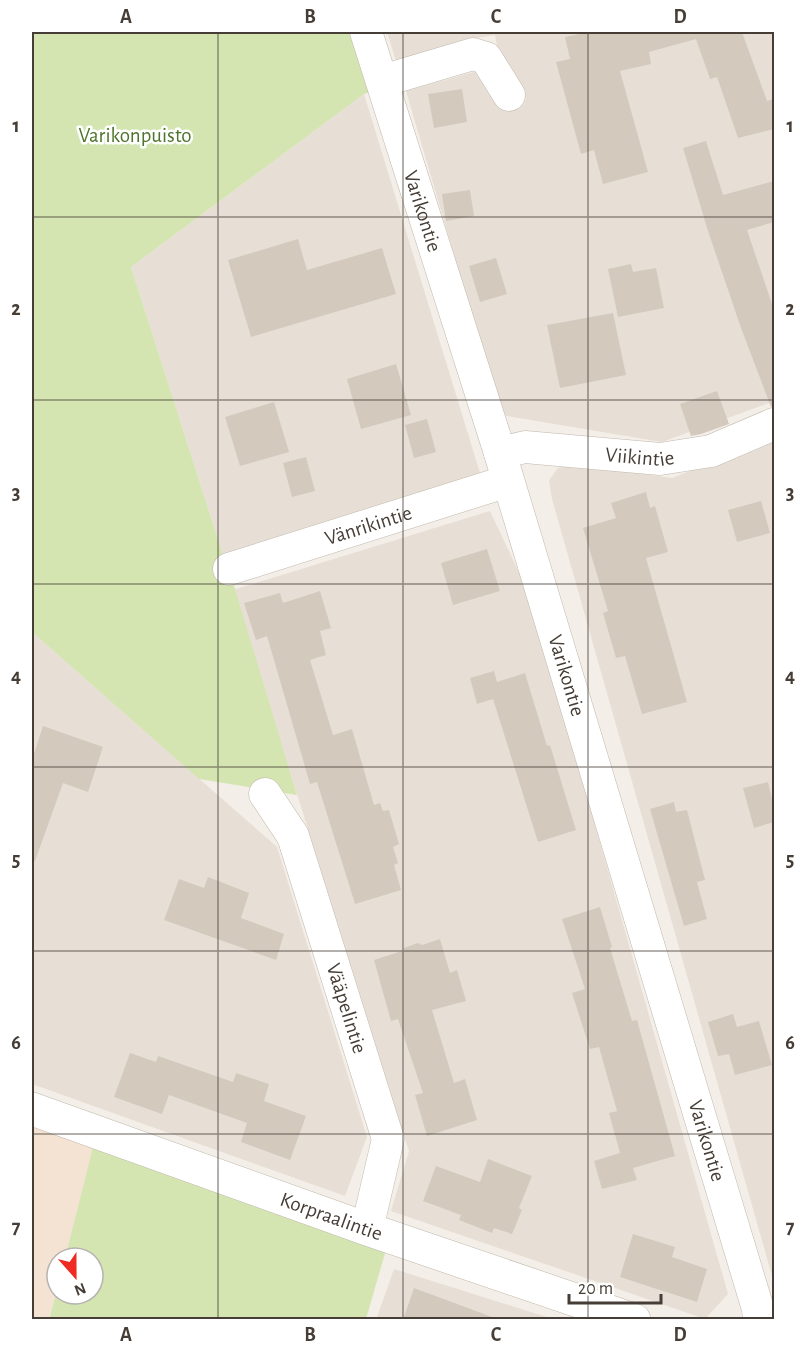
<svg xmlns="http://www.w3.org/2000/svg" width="806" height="1351" font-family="'Alegreya Sans',sans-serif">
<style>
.residential{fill:#e7dfd6}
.commercial{fill:#f4e3d3}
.green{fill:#d4e5b2}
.building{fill:#d4c9bd}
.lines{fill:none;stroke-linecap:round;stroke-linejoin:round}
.minor-casing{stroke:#c1b8ad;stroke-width:33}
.tertiary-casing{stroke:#c1b8ad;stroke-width:34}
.minor{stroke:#fff;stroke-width:32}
.tertiary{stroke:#fff;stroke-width:33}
.grid{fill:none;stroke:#463e36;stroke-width:1.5;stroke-opacity:0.55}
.labels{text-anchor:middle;stroke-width:5;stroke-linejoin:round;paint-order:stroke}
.park-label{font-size:21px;fill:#4f752c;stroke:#fff}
.street-label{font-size:21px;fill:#463e36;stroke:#fff}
.neatline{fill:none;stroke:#463e36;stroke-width:2}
.grid-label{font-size:20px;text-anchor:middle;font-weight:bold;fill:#463e36}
</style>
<rect width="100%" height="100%" fill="#f3eee7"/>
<g class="residential">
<path d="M 387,32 L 774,32 L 774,401 L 662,442 L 501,415 L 406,91 L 477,71 L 501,106 L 526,100 L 500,62 L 495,35 L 471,39 L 396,61 Z"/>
<path d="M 364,94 L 480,473 L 223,555 L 131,267 Z"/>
<path d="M 774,438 L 774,1283 L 552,499 L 549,480 L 558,468 L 574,464 L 672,478 Z"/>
<path d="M 490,511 L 530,596 L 728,1294 L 705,1319 L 391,1211 L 409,1151 L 233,590 Z"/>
<path d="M 32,632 L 277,847 L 367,1137 L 345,1196 L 32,1084 Z"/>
<path d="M 394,1269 L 553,1319 L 376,1320 Z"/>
</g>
<path class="commercial" d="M 32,1126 L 93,1147 L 65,1258 L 57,1258 L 57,1290 L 49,1319 L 32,1320 Z"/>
<g class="green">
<path d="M 32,32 L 357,32 L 377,90 L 364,94 L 131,267 L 223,555 L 229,569 L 297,795 L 199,779 L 32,632 Z"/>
<path d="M 93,1147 L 390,1236 L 366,1319 L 49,1320 L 57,1290 L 57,1294 L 93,1294 L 93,1258 L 65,1258 Z"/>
</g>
<g class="building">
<path d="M 589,32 L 742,32 L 767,101 L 774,99 L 774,129 L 738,138 L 717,77 L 710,79 L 696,39 L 649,52 L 651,64 L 620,71 L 648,172 L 603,184 L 594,150 L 581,154 L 556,62 L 570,59 L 565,37 Z"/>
<path d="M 462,89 L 467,122 L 434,128 L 428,94 Z"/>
<path d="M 706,141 L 723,195 L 774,181 L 774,222 L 747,230 L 774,310 L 774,406 L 771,407 L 741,328 L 708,231 L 683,148 Z"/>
<path d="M 470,190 L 474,216 L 446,221 L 442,194 Z"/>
<path d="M 298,239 L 307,270 L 382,248 L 396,294 L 251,337 L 228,260 Z"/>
<path d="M 496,258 L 507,294 L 480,302 L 469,266 Z"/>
<path d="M 631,264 L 633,272 L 656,268 L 664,308 L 618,317 L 608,269 Z"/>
<path d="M 613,313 L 626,375 L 560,388 L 547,325 Z"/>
<path d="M 396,364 L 411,415 L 361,429 L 347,379 Z"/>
<path d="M 717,391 L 729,424 L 701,434 L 691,436 L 680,404 Z"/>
<path d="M 274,402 L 289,452 L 240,466 L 225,417 Z"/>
<path d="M 427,419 L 436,452 L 414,458 L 405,425 Z"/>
<path d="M 306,457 L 315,491 L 292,497 L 283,463 Z"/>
<path d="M 646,492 L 650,508 L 655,506 L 668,552 L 646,558 L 687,702 L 642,714 L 625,656 L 616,658 L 603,613 L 608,611 L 583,528 L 616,518 L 611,503 Z"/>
<path d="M 761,501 L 770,533 L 737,542 L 728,510 Z"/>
<path d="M 487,549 L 500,591 L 453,605 L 441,563 Z"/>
<path d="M 320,591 L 331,628 L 320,631 L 326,655 L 310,660 L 333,735 L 352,729 L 374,805 L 380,803 L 383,811 L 389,810 L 399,844 L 393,847 L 398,863 L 394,865 L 401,890 L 355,904 L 317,782 L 310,784 L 267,636 L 256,640 L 244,603 L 280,593 L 283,603 Z"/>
<path d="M 494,671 L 497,682 L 525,673 L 547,746 L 550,745 L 576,830 L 538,842 L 493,699 L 477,704 L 470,678 Z"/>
<path d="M 43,726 L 103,747 L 88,792 L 63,783 L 35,861 L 32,860 L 32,760 Z"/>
<path d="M 768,782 L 774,807 L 774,822 L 754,828 L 743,788 Z"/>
<path d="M 674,802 L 676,812 L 687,810 L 705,880 L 697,882 L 707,919 L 684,926 L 650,809 Z"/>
<path d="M 208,877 L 249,893 L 241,918 L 284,934 L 276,960 L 164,920 L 179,879 L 204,888 Z"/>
<path d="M 600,907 L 612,947 L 610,948 L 632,1021 L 637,1020 L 675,1156 L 633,1168 L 637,1180 L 602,1189 L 594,1161 L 620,1153 L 609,1113 L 617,1111 L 599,1047 L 590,1049 L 572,993 L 585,989 L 562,919 Z"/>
<path d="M 440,939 L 450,973 L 457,970 L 466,1001 L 432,1010 L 454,1083 L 465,1079 L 477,1120 L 427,1136 L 415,1095 L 423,1093 L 398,1019 L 391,1021 L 374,960 L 402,951 L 404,948 L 418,943 L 422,945 Z"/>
<path d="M 733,1014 L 737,1027 L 759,1021 L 772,1065 L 735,1075 L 729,1054 L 718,1056 L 708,1022 Z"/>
<path d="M 130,1053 L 156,1062 L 158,1056 L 233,1082 L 236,1073 L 269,1084 L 264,1101 L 306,1116 L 290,1160 L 241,1142 L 247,1123 L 169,1095 L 162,1114 L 114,1097 Z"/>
<path d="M 488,1159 L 532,1176 L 519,1208 L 522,1210 L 512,1234 L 494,1228 L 492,1233 L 459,1220 L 461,1215 L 423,1201 L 436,1166 L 480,1182 Z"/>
<path d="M 633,1234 L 675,1247 L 672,1257 L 707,1269 L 697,1302 L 620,1277 Z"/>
<path d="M 414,1288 L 492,1317 L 491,1320 L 403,1320 Z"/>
</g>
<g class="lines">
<defs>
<g id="minor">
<path id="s1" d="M 366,32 L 500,453 L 758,1309 L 759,1320"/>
<path d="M 382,81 L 473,54 L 486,58 L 509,95"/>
<path id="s2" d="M 500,453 L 525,447 L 660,459 L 711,451 L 774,424"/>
<path id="s3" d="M 229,569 L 508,481"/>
<path id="s4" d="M 265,794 L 293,836 L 388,1139 L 367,1229"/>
</g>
<g id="tertiary">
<path id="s5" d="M 32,1109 L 367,1229 L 634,1320"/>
</g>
</defs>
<use href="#minor" class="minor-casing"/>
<use href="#tertiary" class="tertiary-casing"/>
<use href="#minor" class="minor"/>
<use href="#tertiary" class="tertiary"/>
</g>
<path class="grid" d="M 218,32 L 218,1320M 403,32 L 403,1320M 588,32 L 588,1320M 32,217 L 774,217M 32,400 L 774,400M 32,584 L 774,584M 32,767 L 774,767M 32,951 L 774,951M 32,1134 L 774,1134"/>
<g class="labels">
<g class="park-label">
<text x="135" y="142">Varikonpuisto</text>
</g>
<g class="street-label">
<text dy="7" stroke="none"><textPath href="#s1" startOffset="188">Varikontie</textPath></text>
<text dy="7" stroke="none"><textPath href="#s2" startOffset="141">Viikintie</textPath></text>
<text dy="7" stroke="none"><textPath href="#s3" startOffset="146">Vänrikintie</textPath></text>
<text dy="7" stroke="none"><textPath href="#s1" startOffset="674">Varikontie</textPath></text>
<text dy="7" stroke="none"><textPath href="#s4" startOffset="231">Vääpelintie</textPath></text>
<text dy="7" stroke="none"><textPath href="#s1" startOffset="1160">Varikontie</textPath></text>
<text dy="7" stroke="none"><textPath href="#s5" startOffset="318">Korpraalintie</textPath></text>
</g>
</g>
<rect width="806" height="1351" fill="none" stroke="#ffffff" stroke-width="66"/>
<g transform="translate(75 1276) rotate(159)"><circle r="28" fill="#ffffff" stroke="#b5b2af" stroke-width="1.5"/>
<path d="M0-4.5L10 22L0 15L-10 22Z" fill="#f02a21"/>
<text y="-9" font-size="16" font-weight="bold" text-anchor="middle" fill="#463e36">N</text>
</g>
<path d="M569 1294v9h92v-9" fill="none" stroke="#463e36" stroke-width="3"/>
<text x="578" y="1294" font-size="18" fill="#463e36" stroke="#ffffff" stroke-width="4.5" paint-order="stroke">20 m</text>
<rect x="33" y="33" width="740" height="1285" class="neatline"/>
<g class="grid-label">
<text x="126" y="23">A</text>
<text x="310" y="23">B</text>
<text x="496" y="23">C</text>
<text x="680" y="23">D</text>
<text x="16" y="132">1</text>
<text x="790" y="132">1</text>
<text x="16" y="315">2</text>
<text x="790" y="315">2</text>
<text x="16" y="499">3</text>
<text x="790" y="499">3</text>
<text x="16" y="682">4</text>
<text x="790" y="682">4</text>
<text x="16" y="866">5</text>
<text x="790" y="866">5</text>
<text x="16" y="1049">6</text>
<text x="790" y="1049">6</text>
<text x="16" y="1233">7</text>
<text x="790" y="1233">7</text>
<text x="126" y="1341">A</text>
<text x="310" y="1341">B</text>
<text x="496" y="1341">C</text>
<text x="680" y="1341">D</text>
</g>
</svg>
